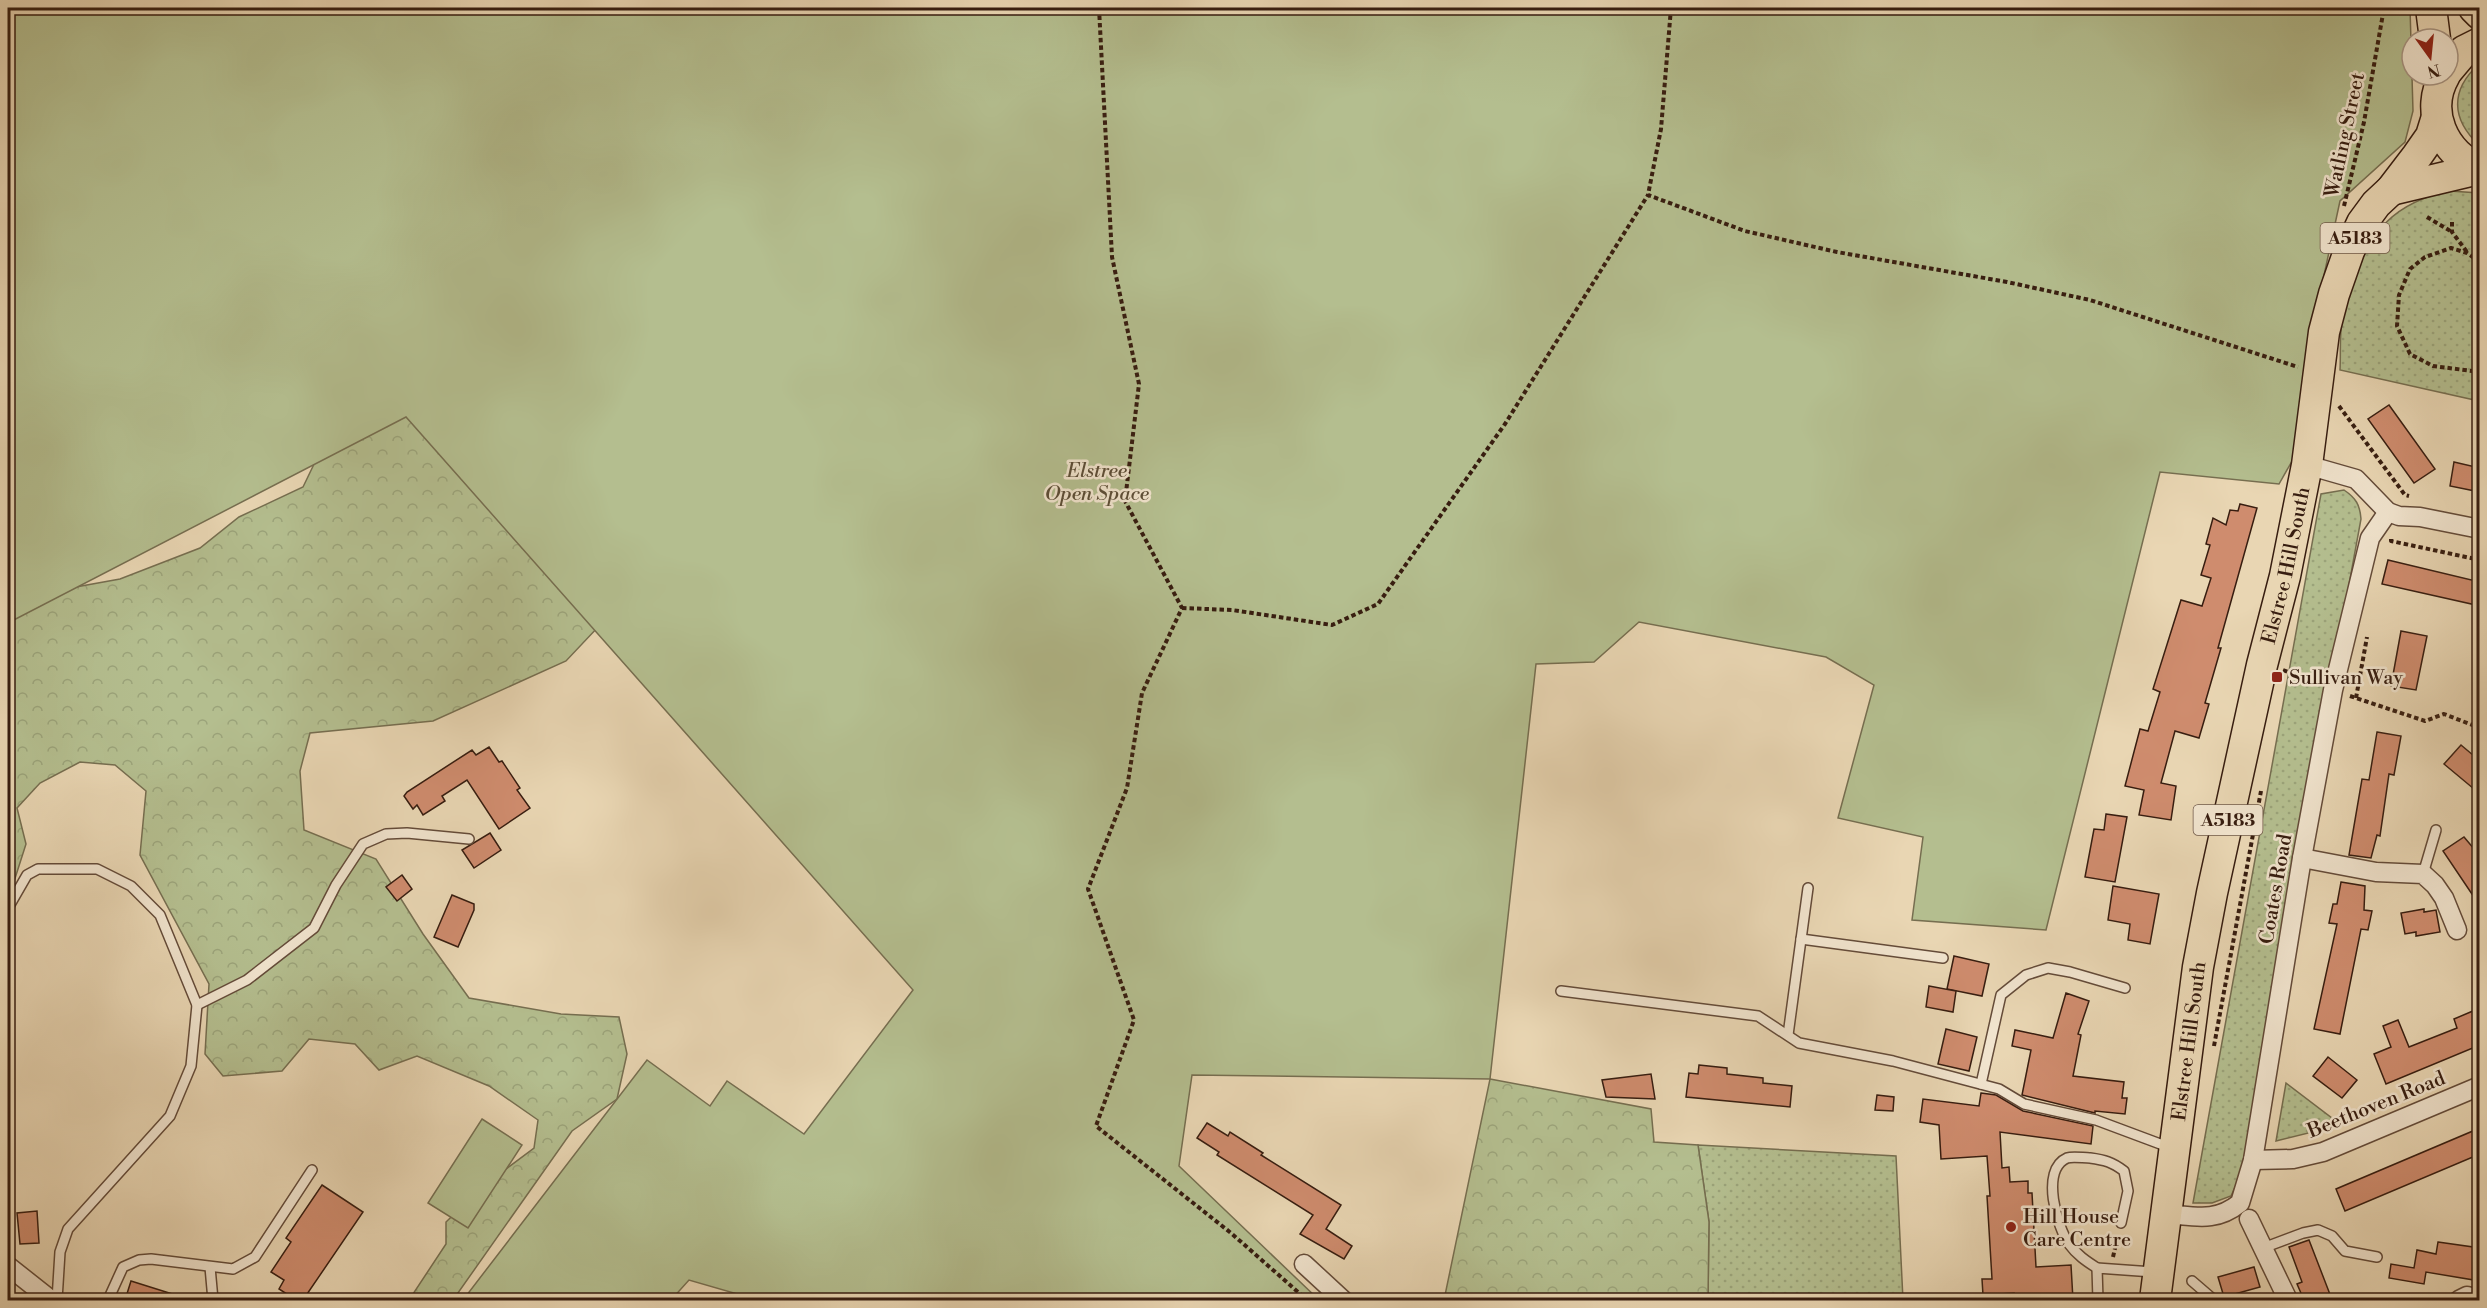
<svg xmlns="http://www.w3.org/2000/svg" width="2487" height="1308" font-family="'Libre Bodoni',serif">
<style>
.grass{fill:url(#grass-dots);stroke:#766e50;stroke-width:1.5}
.forest{fill:url(#forest-crowns);stroke:#766e50;stroke-width:1.5}
.park{fill:#b4be8f;stroke:#766e50;stroke-width:1.5}
.building{fill:#cf8c6e;stroke:#371d10;stroke-width:1.5}
.lines{fill:none;stroke-linecap:round;stroke-linejoin:round}
.service-casing{stroke:#644b39;stroke-width:12}
.minor-casing{stroke:#644b39;stroke-width:21}
.primary-casing{stroke:#371d10;stroke-width:33}
.path{stroke:#371d10;stroke-width:4;stroke-dasharray:4.5 3;stroke-linecap:butt}
.service{stroke:#f1e4ce;stroke-width:9}
.minor{stroke:#f1e4ce;stroke-width:18}
.primary{stroke:#e9d6b3;stroke-width:30}
.poi-dot{fill:#8f2418;stroke:#f1e4ce;stroke-width:2}
.labels{text-anchor:middle;stroke-width:5;stroke-linejoin:round;paint-order:stroke}
.shield{fill:#f1e4ce;stroke:#6f5949;stroke-width:1.5}
.shield-label{font-size:18px;font-weight:bold;fill:#371d10}
.street-label{font-size:20px;fill:#371d10;stroke:#f1e4ce}
.park-label{font-size:20px;font-style:italic;fill:#5c4d36;stroke:#f1e4ce}
.poi-label{font-size:20px;fill:#371d10;stroke:#f1e4ce;text-anchor:start}
</style>
<defs>
<pattern id="grass-dots" width="8" height="8" patternUnits="userSpaceOnUse" patternTransform="scale(1.5)"><rect width="8" height="8" fill="#b4be8f"/><path d="M2 2h.1M6 6h.1" fill="none" stroke="#9ba37a" stroke-width="1.8" stroke-linecap="round"/></pattern>
<pattern id="forest-crowns" width="20" height="18" patternUnits="userSpaceOnUse" patternTransform="scale(1.5)"><rect width="20" height="18" fill="#b4be8f"/><path d="M2 6a3 3 0 1 1 6 0M12 15a3 3 0 1 1 6 0" fill="none" stroke="#9ba37a"/></pattern>
</defs>
<rect width="100%" height="100%" fill="#e9d6b3"/>
<filter id="stains"><feTurbulence type="fractalNoise" baseFrequency=".00333" numOctaves="4"/><feColorMatrix values="0 0 0 0 .2 0 0 0 0 .09 0 0 0 0 .02 0 0 0 .5 -.17"/></filter>
<radialGradient id="worn" r=".72"><stop offset=".6" stop-color="#630" stop-opacity="0"/><stop offset="1" stop-color="#630" stop-opacity=".3"/></radialGradient>
<g class="grass">
<path d="M 2479,64 L 2479,145 C 2451,119 2450,90 2479,64 Z"/>
<path d="M 2450,191 L 2479,193 L 2479,401 L 2340,370 C 2341,352 2339,332 2343,314 C 2345,304 2349,294 2353,284 C 2369,231 2395,202 2450,191 Z"/>
<path d="M 2344,490 C 2356,498 2360,505 2361,519 L 2241,1174 L 2231,1196 L 2212,1203 L 2193,1203 L 2321,494 Z"/>
<path d="M 2286,1083 L 2341,1125 L 2276,1141 Z"/>
<path d="M 1698,1145 L 1896,1156 L 1903,1300 L 1708,1300 L 1709,1222 Z"/>
</g>
<g class="forest">
<path d="M 353,325 L 599,626 L 566,661 L 433,721 L 310,733 L 300,771 L 304,830 L 376,859 L 423,934 L 469,998 L 561,1014 L 619,1017 L 627,1054 L 617,1099 L 572,1131 L 453,1300 L 409,1300 L 446,1244 L 446,1222 L 482,1187 L 534,1148 L 538,1120 L 489,1086 L 417,1056 L 379,1070 L 355,1044 L 309,1039 L 282,1071 L 223,1076 L 205,1054 L 209,984 L 140,855 L 146,791 L 115,765 L 80,762 L 40,783 L 17,808 L 26,844 L 11,891 L 8,895 L 8,606 L 26,596 L 120,579 L 200,548 L 239,517 L 303,487 L 329,433 Z"/>
<path d="M 1490,1079 L 1651,1109 L 1654,1142 L 1698,1145 L 1709,1222 L 1708,1300 L 1444,1300 Z"/>
</g>
<g class="park">
<path d="M 8,8 L 2410,8 L 2413,111 L 2405,142 L 2340,201 L 2304,368 L 2296,454 L 2279,484 L 2160,472 L 2046,930 L 1912,920 L 1923,837 L 1838,818 L 1874,685 L 1826,657 L 1639,622 L 1594,662 L 1536,664 L 1490,1079 L 1192,1075 L 1179,1166 L 1319,1300 L 758,1300 L 689,1280 L 671,1300 L 463,1300 L 647,1060 L 710,1106 L 727,1081 L 804,1134 L 913,990 L 406,417 L 8,623 Z"/>
<path d="M 482,1119 L 522,1145 L 468,1228 L 428,1203 Z"/>
</g>
<g class="building">
<path d="M 2389,405 L 2435,469 L 2414,483 L 2368,419 Z"/>
<path d="M 2454,462 L 2480,468 L 2480,492 L 2450,486 Z"/>
<path d="M 2240,504 L 2257,508 L 2218,648 L 2221,648 L 2205,703 L 2209,704 L 2199,738 L 2175,731 L 2161,783 L 2176,786 L 2171,820 L 2139,815 L 2144,790 L 2125,786 L 2140,729 L 2148,731 L 2160,692 L 2153,689 L 2181,600 L 2202,606 L 2211,578 L 2201,575 L 2210,545 L 2206,544 L 2213,518 L 2226,525 L 2230,510 L 2238,511 Z"/>
<path d="M 2388,560 L 2480,582 L 2476,605 L 2382,584 Z"/>
<path d="M 2401,631 L 2427,636 L 2416,690 L 2391,686 Z"/>
<path d="M 2377,732 L 2401,736 L 2394,775 L 2389,774 L 2380,836 L 2377,835 L 2371,858 L 2349,855 L 2362,779 L 2369,780 Z"/>
<path d="M 2461,745 L 2480,761 L 2480,794 L 2444,764 Z"/>
<path d="M 489,747 L 499,762 L 502,761 L 520,788 L 517,790 L 530,808 L 499,829 L 467,780 L 442,796 L 445,801 L 423,815 L 417,805 L 413,809 L 404,796 L 407,792 L 472,750 L 476,755 Z"/>
<path d="M 2106,814 L 2127,817 L 2115,882 L 2085,877 L 2094,829 L 2104,830 Z"/>
<path d="M 490,833 L 501,850 L 474,868 L 462,850 Z"/>
<path d="M 2464,837 L 2480,856 L 2480,906 L 2443,851 Z"/>
<path d="M 402,875 L 412,889 L 397,901 L 386,887 Z"/>
<path d="M 2341,882 L 2365,886 L 2364,910 L 2372,911 L 2368,930 L 2361,929 L 2340,1034 L 2314,1029 L 2337,924 L 2329,923 L 2333,904 L 2337,904 Z"/>
<path d="M 2113,886 L 2159,894 L 2150,944 L 2128,940 L 2130,924 L 2108,920 Z"/>
<path d="M 452,895 L 474,904 L 474,910 L 458,947 L 434,937 Z"/>
<path d="M 2424,909 L 2424,912 L 2436,910 L 2440,932 L 2416,936 L 2416,932 L 2405,934 L 2401,913 Z"/>
<path d="M 1954,956 L 1989,964 L 1982,996 L 1947,989 Z"/>
<path d="M 1929,986 L 1956,991 L 1953,1012 L 1926,1007 Z"/>
<path d="M 2066,993 L 2089,1001 L 2078,1034 L 2081,1035 L 2073,1076 L 2124,1082 L 2122,1098 L 2127,1098 L 2125,1114 L 2095,1111 L 2095,1113 L 2022,1095 L 2031,1050 L 2012,1046 L 2015,1030 L 2053,1038 Z"/>
<path d="M 2480,1008 L 2480,1045 L 2386,1084 L 2374,1054 L 2391,1047 L 2383,1026 L 2398,1020 L 2409,1047 L 2457,1028 L 2454,1019 Z"/>
<path d="M 1946,1029 L 1977,1037 L 1969,1071 L 1938,1064 Z"/>
<path d="M 2328,1057 L 2357,1080 L 2342,1098 L 2313,1076 Z"/>
<path d="M 1699,1065 L 1727,1068 L 1727,1074 L 1763,1078 L 1763,1083 L 1792,1086 L 1790,1107 L 1686,1097 L 1689,1073 L 1698,1074 Z"/>
<path d="M 1651,1074 L 1655,1099 L 1606,1097 L 1602,1080 Z"/>
<path d="M 1981,1093 L 1996,1095 L 2023,1111 L 2093,1126 L 2091,1144 L 2000,1132 L 2002,1168 L 2009,1167 L 2010,1182 L 2028,1181 L 2028,1193 L 2032,1193 L 2036,1267 L 2071,1265 L 2073,1300 L 2014,1300 L 2014,1293 L 1983,1295 L 1982,1279 L 1992,1279 L 1987,1196 L 1990,1196 L 1987,1156 L 1941,1159 L 1939,1125 L 1920,1122 L 1923,1099 L 1979,1106 Z"/>
<path d="M 1877,1095 L 1894,1097 L 1893,1111 L 1875,1110 Z"/>
<path d="M 1207,1123 L 1228,1136 L 1230,1132 L 1263,1153 L 1261,1155 L 1341,1205 L 1326,1229 L 1352,1246 L 1344,1259 L 1300,1234 L 1313,1215 L 1217,1155 L 1219,1152 L 1197,1138 Z"/>
<path d="M 2480,1128 L 2480,1154 L 2345,1211 L 2336,1189 Z"/>
<path d="M 322,1185 L 363,1212 L 303,1300 L 296,1300 L 279,1289 L 284,1280 L 271,1272 L 291,1242 L 286,1238 Z"/>
<path d="M 37,1211 L 39,1243 L 20,1244 L 17,1213 Z"/>
<path d="M 2309,1240 L 2331,1297 L 2322,1300 L 2304,1300 L 2297,1284 L 2302,1282 L 2289,1247 Z"/>
<path d="M 2438,1242 L 2480,1248 L 2480,1281 L 2426,1272 L 2424,1284 L 2389,1278 L 2391,1264 L 2414,1268 L 2417,1250 L 2436,1254 Z"/>
<path d="M 2254,1267 L 2260,1287 L 2224,1297 L 2218,1277 Z"/>
<path d="M 131,1281 L 182,1297 L 181,1300 L 125,1300 Z"/>
</g>
<g class="lines">
<defs>
<g id="service">
<path d="M 2423,874 L 2436,830"/>
<path d="M 8,908 L 27,875 L 38,869 L 97,869 L 131,886 L 160,915 L 197,1005 L 191,1066 L 170,1116 L 68,1229 L 60,1252 L 57,1300"/>
<path d="M 1801,939 L 1943,958"/>
<path d="M 1561,991 L 1758,1016 L 1799,1043 L 1893,1061 L 1999,1089 L 2024,1104 L 2096,1120 L 2171,1148"/>
<path d="M 197,1005 L 247,980 L 314,928 L 336,885 L 363,844 L 386,834 L 407,833 L 469,839"/>
<path d="M 1788,1035 L 1808,888"/>
<path d="M 1981,1084 L 2001,995 L 2026,975 L 2048,968 L 2070,972 L 2125,988"/>
<path d="M 2263,1248 L 2303,1233 L 2318,1230 L 2332,1236 L 2345,1251 L 2377,1257"/>
<path d="M 210,1267 L 213,1300"/>
<path d="M 2097,1268 C 2086,1261 2077,1255 2069,1244 C 2057,1227 2040,1170 2067,1158 C 2073,1156 2083,1158 2090,1158 C 2105,1160 2112,1162 2124,1171 L 2128,1191 L 2121,1223"/>
<path d="M 2192,1281 L 2214,1300"/>
<path d="M 108,1300 L 123,1267 L 139,1260 L 151,1259 L 233,1269 L 255,1257 L 312,1170"/>
<path d="M 2098,1300 L 2097,1268 L 2153,1272"/>
</g>
<g id="minor">
<path d="M 2307,465 L 2356,479 L 2388,512 L 2399,516 L 2420,517 L 2480,529"/>
<path d="M 2302,858 L 2376,872 L 2423,874 L 2435,885 L 2444,898 L 2457,930"/>
<path d="M 2253,1160 L 2293,1159 L 2323,1152 L 2480,1086"/>
<path d="M 2166,1214 C 2195,1216 2215,1223 2240,1203 L 2253,1160 L 2302,858 L 2333,690 L 2370,538 L 2388,512"/>
<path d="M 2249,1219 L 2288,1300"/>
<path d="M 1304,1264 L 1343,1300"/>
<path d="M 8,1266 L 51,1300"/>
<path d="M 2459,1300 L 2467,1296 L 2480,1299"/>
</g>
<g id="primary">
<path d="M 2431,8 L 2435,39"/>
<path d="M 2474,8 L 2480,14"/>
<path d="M 2448,70 L 2464,51 L 2480,43"/>
<path d="M 2445,75 C 2424,111 2443,153 2480,169"/>
<path d="M 2391,190 L 2479,169"/>
<path id="s1" d="M 2155,1300 L 2198,967 L 2212,893 L 2262,665 L 2285,576 L 2307,465 L 2324,332 L 2334,294 L 2349,251 L 2362,223 L 2376,204 L 2391,190 L 2417,156 L 2431,136 L 2436,120"/>
</g>
</defs>
<use href="#service" class="service-casing"/>
<use href="#minor" class="minor-casing"/>
<use href="#primary" class="primary-casing"/>
<g class="path">
<path d="M 1099,8 L 1112,257 L 1139,384 L 1125,501 L 1182,608 L 1142,693 L 1127,788 L 1088,889 L 1134,1020 L 1096,1126 L 1231,1233 L 1307,1300"/>
<path d="M 1671,8 L 1661,129 L 1648,195 L 1745,231 L 1837,252 L 2007,282 L 2090,300 L 2298,367"/>
<path d="M 2344,206 L 2364,122 L 2384,8"/>
<path d="M 2427,217 L 2452,232"/>
<path d="M 2452,222 L 2452,232 L 2467,252"/>
<path d="M 2480,262 L 2467,253 L 2451,248 L 2425,257 L 2410,269 L 2399,295 L 2397,326 L 2410,354 L 2433,366 L 2480,372"/>
<path d="M 2339,406 L 2405,495 L 2409,496"/>
<path d="M 2391,539 L 2391,541 L 2480,560"/>
<path d="M 1182,608 L 1232,610 L 1332,625 L 1378,604 L 1505,424 L 1648,195"/>
<path d="M 2283,670 L 2318,684"/>
<path d="M 2350,696 L 2425,721 L 2444,714 L 2480,728"/>
<path d="M 2356,698 L 2367,637"/>
<path d="M 2214,1046 L 2261,791"/>
<path d="M 2113,1257 L 2118,1235"/>
</g>
<use href="#service" class="service"/>
<use href="#minor" class="minor"/>
<use href="#primary" class="primary"/>
</g>
<g class="poi-dot">
<rect x="2271" y="671" width="12" height="12" rx="3"/>
<circle cx="2011" cy="1227" r="6"/>
</g>
<g class="labels">
<g class="shield">
<rect x="2320.5" y="223" width="69" height="30" rx="4.5"/>
<rect x="2193.5" y="805" width="69" height="30" rx="4.5"/>
</g>
<g class="shield-label">
<text x="2355" y="244">A5183</text>
<text x="2228" y="826">A5183</text>
</g>
<g class="street-label">
<text transform="translate(2344 135) rotate(-78)" y="7">Watling Street</text>
<text dy="7" stroke="none"><textPath href="#s1" startOffset="747">Elstree Hill South</textPath></text>
<text transform="translate(2275 889) rotate(-80)" y="7">Coates Road</text>
<text dy="7" stroke="none"><textPath href="#s1" startOffset="261">Elstree Hill South</textPath></text>
<text transform="translate(2376 1104) rotate(-22)" y="7">Beethoven Road</text>
</g>
<g class="park-label">
<text x="1097" y="477">Elstree<tspan x="1097" dy="23">Open Space</tspan></text>
</g>
<g class="poi-label">
<text x="2289" y="684">Sullivan Way</text>
<text x="2023" y="1223">Hill House<tspan x="2023" dy="23">Care Centre</tspan></text>
</g>
</g>
<rect width="2487" height="1308" fill="none" stroke="#e9d6b3" stroke-width="30"/>
<rect x="9" y="9" width="2469" height="1290" fill="none" stroke="#371d10" stroke-width="3"/>
<rect x="15" y="15" width="2457" height="1278" fill="none" stroke="#371d10" stroke-width="1.5"/>
<g transform="translate(2430 57) rotate(165)"><circle r="28" fill="#f1e4ce" stroke="#a79482" stroke-width="1.5"/>
<path d="M0-4.5L10 22L0 15L-10 22Z" fill="#8f2418"/>
<text y="-9" font-size="16" font-weight="bold" text-anchor="middle" fill="#371d10">N</text>
</g>
<rect width="100%" height="100%" filter="url(#stains)"/>
<rect width="100%" height="100%" fill="url(#worn)"/>
</svg>
